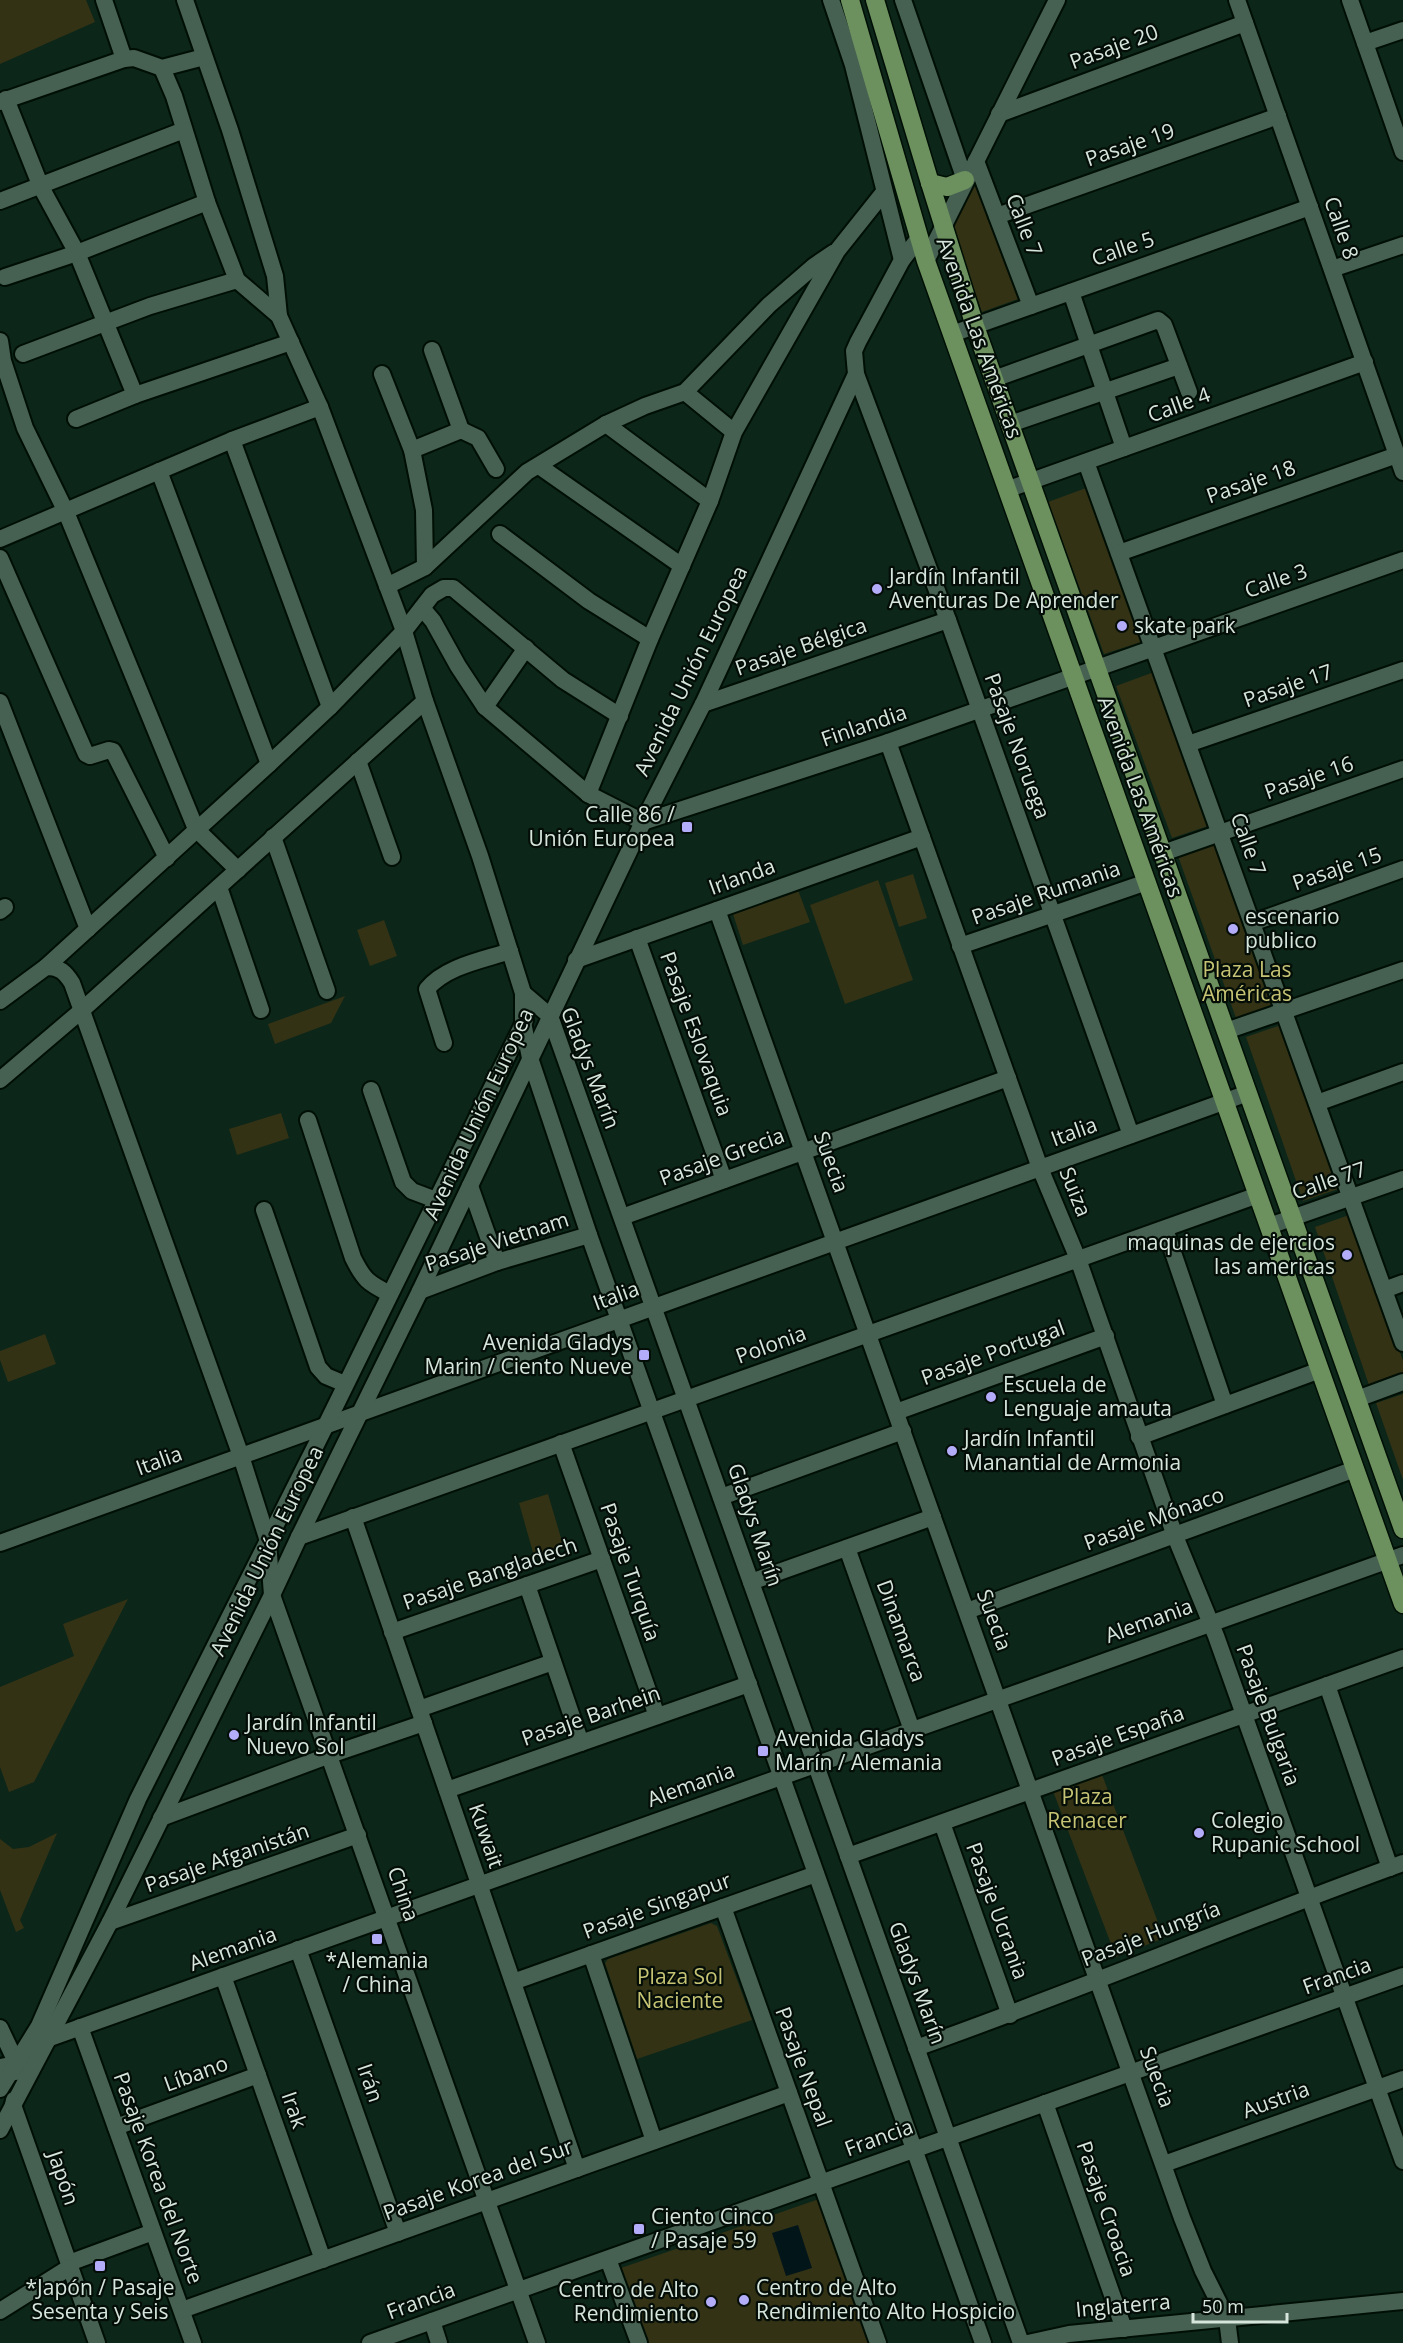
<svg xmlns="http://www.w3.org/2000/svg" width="1403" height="2343" font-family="'Open Sans',sans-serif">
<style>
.green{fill:#333215}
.water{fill:#021519}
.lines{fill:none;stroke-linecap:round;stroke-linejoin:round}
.minor-casing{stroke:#000f05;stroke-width:20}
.major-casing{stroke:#000f05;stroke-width:21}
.minor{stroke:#466151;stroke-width:16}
.major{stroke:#6c915e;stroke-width:18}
.poi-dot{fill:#b3adf9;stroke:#040d07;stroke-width:2}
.labels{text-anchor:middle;stroke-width:4.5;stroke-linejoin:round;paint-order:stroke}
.street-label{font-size:21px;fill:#d6e6dc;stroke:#040d07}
.poi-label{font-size:21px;fill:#d6e6dc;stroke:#040d07;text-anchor:start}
.park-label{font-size:21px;fill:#c6c474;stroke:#040d07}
</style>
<rect width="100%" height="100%" fill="#0c2619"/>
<g class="green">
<path d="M 0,0 L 86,0 L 95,22 L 0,64 Z"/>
<path d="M 975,172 L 1021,298 L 982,312 L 951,225 Z"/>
<path d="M 1086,488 L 1144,641 L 1104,654 L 1048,502 Z"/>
<path d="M 1154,672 L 1211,825 L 1172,838 L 1116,686 Z"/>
<path d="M 1218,842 L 1278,1003 L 1236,1018 L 1178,856 Z"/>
<path d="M 913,874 L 927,918 L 899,927 L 885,883 Z"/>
<path d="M 878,880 L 913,980 L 845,1004 L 810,905 Z"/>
<path d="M 798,890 L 810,922 L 743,945 L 733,914 Z"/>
<path d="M 384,920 L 397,956 L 370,966 L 357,930 Z"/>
<path d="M 345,996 L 331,1023 L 275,1044 L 268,1024 Z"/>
<path d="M 1284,1024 L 1341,1188 L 1303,1201 L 1246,1037 Z"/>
<path d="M 281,1113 L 289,1138 L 237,1155 L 229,1129 Z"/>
<path d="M 1352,1214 L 1403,1361 L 1403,1380 L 1371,1391 L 1315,1227 Z"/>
<path d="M 45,1334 L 56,1364 L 8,1382 L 0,1360 L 0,1351 Z"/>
<path d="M 1403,1394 L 1403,1480 L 1376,1403 Z"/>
<path d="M 548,1494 L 564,1548 L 534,1556 L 519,1503 Z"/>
<path d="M 128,1599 L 34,1782 L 9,1792 L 0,1767 L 0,1687 L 74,1656 L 63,1624 Z"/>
<path d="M 1101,1772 L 1164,1938 L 1116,1957 L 1053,1791 Z"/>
<path d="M 57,1833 L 20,1920 L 24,1928 L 16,1932 L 0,1890 L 0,1839 L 13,1849 L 29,1847 Z"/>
<path d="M 711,1923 L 717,1926 L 752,2020 L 637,2059 L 605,1963 L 608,1959 Z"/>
<path d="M 819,2199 L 870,2343 L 648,2343 L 621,2268 Z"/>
</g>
<path class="water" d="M 798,2225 L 812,2268 L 786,2276 L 772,2233 Z"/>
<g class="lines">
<defs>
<g id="minor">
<path d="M 104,0 L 124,59"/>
<path d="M 185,0 L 230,130 L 275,276 L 279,316"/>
<path d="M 831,0 L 853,65 L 902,260"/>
<path d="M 903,0 L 965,180"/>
<path d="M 1237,0 L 1403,472"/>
<path d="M 1350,0 L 1403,152"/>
<path d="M 1365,43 L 1403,30"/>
<path d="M 162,68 L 174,96 L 207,202 L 237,280 L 279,316 L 320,407 L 404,631 L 425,701 L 480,856 L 523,993 L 523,1022 L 530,1058 L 589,1235 L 983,2343"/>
<path d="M 6,99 L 41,187 L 77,253 L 135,395"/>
<path d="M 0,102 L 124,59 L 134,58 L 162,68 L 204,57"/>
<path d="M 999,114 L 1245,23"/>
<path d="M 976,161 L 1031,306"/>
<path d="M 0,201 L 184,130"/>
<path d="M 997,216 L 1278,116"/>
<path d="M 919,238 L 902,260 L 858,342 L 854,351 L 856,374 L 948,620 L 1131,1135"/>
<path d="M 926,261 L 1057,0"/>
<path d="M 1332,269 L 1403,245"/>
<path d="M 5,277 L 77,253 L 207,202"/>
<path d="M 1071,292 L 1124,448"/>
<path d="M 952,334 L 1310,207"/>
<path d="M 0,341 L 3,361 L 25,428 L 66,512 L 196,829 L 238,870"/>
<path d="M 432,350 L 461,430"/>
<path d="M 23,354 L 150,306 L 237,280"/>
<path d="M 382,374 L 412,450 L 424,510 L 425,567"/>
<path d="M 994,379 L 1158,320 L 1164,325 L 1189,392"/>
<path d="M 685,392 L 734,432"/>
<path d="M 76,419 L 135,395 L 291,342"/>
<path d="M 606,424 L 710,501"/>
<path d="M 1010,424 L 1179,366"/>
<path d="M 232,440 L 330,707"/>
<path d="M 412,450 L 461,430 L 478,438 L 496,469"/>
<path d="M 1086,462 L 1403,1343"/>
<path d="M 539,466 L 682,566"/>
<path d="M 159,471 L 269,764"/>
<path d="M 1009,489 L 1365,362"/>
<path d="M 500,534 L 589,601 L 650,639"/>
<path d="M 0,539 L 232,440 L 320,407"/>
<path d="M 1119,553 L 1397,455"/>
<path d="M 0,558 L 86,754 L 90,756 L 109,750 L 113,751 L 167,858"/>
<path d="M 387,586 L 425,567 L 527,472 L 606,424 L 645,406 L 685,392 L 769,305 L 814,266 L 833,253"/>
<path d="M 422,608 L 433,621 L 458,666 L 485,707"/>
<path d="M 526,648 L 485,707 L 588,794 L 643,822"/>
<path d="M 0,702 L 88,929"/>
<path d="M 703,704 L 948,620"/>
<path d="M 888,742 L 1040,1168 L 1078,1259 L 1175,1536 L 1216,1636 L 1403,2161"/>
<path d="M 1188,744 L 1403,670"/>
<path d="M 358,761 L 392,857"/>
<path d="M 588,794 L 650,639 L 710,501 L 734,432 L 837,251 L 884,192"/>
<path d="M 643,822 L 888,742 L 1403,560"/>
<path d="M 273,837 L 327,991"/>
<path d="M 1163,853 L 1403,769"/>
<path d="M 219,887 L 261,1010"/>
<path d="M 717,910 L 1182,2218 L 1203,2271 L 1227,2319 L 1230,2343"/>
<path d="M 0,911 L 5,907"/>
<path d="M 1252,923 L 1403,869"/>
<path d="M 637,938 L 724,1180"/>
<path d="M 960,946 L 1147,882"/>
<path d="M 576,960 L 922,837"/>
<path d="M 46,967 C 60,967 65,972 72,983 L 241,1456 L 268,1541 L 272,1595 L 537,2343"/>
<path d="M 523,993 L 550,1016 L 1021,2343"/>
<path d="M 0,1001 L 46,967 L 269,764 L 330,707 L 404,631 L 432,595 L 444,588 L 453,588 L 563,680 L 620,716"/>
<path d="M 1226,1031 L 1403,970"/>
<path d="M 444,1043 L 427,989 C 446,966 483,960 510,951"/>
<path d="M 0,1080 L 81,1011 L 425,701"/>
<path d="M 371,1090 L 403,1182 L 412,1191 L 436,1200"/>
<path d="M 1317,1103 L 1403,1072"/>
<path d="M 308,1120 L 353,1258 C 364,1280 368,1283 390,1294"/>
<path d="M 470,1186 L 497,1262"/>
<path d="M 264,1210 L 318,1367 L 326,1376 L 345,1384"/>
<path d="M 622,1217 L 1008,1078"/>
<path d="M 1269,1226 L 1403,1179"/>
<path d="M 1165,1229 L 1225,1405"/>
<path d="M 1384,1290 L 1403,1283"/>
<path d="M 420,1291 L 497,1262 L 589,1235"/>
<path d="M 1357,1399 L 1403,1382"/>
<path d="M 896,1412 L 1106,1336"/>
<path d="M 1139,1437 L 1320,1370"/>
<path d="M 561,1443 L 657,1716"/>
<path d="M 721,1497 L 903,1431"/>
<path d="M 353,1517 L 577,2169"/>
<path d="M 299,1537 L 1258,1195"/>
<path d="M 0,1543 L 1248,1093"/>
<path d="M 847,1548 L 912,1730"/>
<path d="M 751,1582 L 933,1517"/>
<path d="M 527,1585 L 581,1743"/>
<path d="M 967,1611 L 1355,1469"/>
<path d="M 392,1632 L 602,1559"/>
<path d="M 1327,1685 L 1390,1868"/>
<path d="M 419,1709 L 553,1662"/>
<path d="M 447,1790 L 749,1684"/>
<path d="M 161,1818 L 330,1755 L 424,1723"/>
<path d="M 942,1823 L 1010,2015"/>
<path d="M 848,1856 L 1403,1658"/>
<path d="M 723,1907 L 878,2343"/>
<path d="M 110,1922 L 358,1835"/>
<path d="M 298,1949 L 398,2233"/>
<path d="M 591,1954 L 654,2141"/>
<path d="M 223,1976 L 323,2260"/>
<path d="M 513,1982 L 816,1874"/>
<path d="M 80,2027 L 193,2343"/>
<path d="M 0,2028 L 17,2064 L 16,2072"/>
<path d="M 916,2048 C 1080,1990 1240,1922 1403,1863"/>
<path d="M 0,2067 L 17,2064 L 50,2038 L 1403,1555"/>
<path d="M 0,2089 L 39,2026 L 138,1799 L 326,1425 L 525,1020"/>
<path d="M 14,2100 L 13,2105 L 97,2343"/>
<path d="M 1045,2103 L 1124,2329"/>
<path d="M 116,2127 L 258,2075"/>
<path d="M 0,2130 L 110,1922 L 272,1595 L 299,1537 L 420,1291 L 643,822 L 703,704 L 856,374"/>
<path d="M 1164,2164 L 1403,2079"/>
<path d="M 608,2259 L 639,2343"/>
<path d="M 69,2263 L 153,2232"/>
<path d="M 182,2310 L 789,2093"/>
<path d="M 0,2311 L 70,2267"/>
<path d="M 432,2321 L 439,2343"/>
<path d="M 370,2343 L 1403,1976"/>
<path d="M 1028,2343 L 1069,2334 L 1403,2301"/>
</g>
<g id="major">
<path d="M 850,0 L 926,261 L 1403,1604"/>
<path d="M 875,0 L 930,183 L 975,326 L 1403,1529"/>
<path d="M 930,183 L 947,187 L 965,180"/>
</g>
</defs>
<use href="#minor" class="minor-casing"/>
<use href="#major" class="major-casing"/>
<use href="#minor" class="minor"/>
<use href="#major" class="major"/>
</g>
<g class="poi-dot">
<circle cx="877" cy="589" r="6"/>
<circle cx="1122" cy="626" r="6"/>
<rect x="681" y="821" width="12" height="12" rx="3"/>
<circle cx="1233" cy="929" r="6"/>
<circle cx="1347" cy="1255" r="6"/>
<rect x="638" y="1349" width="12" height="12" rx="3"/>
<circle cx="991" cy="1397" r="6"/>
<circle cx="952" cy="1451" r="6"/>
<circle cx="234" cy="1735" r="6"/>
<rect x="757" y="1745" width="12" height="12" rx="3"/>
<circle cx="1199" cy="1833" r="6"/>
<rect x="371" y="1933" width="12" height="12" rx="3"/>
<rect x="633" y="2223" width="12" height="12" rx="3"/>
<rect x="94" y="2260" width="12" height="12" rx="3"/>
<circle cx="744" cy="2300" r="6"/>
<circle cx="711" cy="2302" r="6"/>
</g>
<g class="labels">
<g class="street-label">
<text transform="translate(1114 47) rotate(-20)" y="7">Pasaje 20</text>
<text transform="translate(1130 145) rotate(-19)" y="7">Pasaje 19</text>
<text transform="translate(1024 225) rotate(69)" y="7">Calle 7</text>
<text transform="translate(1341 228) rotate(71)" y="7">Calle 8</text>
<text transform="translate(1123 249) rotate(-19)" y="7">Calle 5</text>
<text transform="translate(979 338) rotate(70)" y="7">Avenida Las Américas</text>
<text transform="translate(1179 405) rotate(-20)" y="7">Calle 4</text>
<text transform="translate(1251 482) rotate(-19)" y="7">Pasaje 18</text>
<text transform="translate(1276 581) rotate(-19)" y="7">Calle 3</text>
<text transform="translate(801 647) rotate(-19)" y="7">Pasaje Bélgica</text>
<text transform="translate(691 671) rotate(-64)" y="7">Avenida Unión Europea</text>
<text transform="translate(1288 686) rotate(-19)" y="7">Pasaje 17</text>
<text transform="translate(864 726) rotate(-19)" y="7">Finlandia</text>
<text transform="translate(1017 746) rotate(70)" y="7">Pasaje Noruega</text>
<text transform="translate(1309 778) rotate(-19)" y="7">Pasaje 16</text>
<text transform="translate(1140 797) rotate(70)" y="7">Avenida Las Américas</text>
<text transform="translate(1248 844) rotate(70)" y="7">Calle 7</text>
<text transform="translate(1337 869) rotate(-19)" y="7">Pasaje 15</text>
<text transform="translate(742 877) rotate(-20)" y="7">Irlanda</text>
<text transform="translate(1046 893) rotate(-19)" y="7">Pasaje Rumania</text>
<text transform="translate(696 1034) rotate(70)" y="7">Pasaje Eslovaquia</text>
<text transform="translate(590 1068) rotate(69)" y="7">Gladys Marín</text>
<text transform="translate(479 1114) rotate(-65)" y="7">Avenida Unión Europea</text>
<text transform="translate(1074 1132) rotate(-20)" y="7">Italia</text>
<text transform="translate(722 1157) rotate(-20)" y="7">Pasaje Grecia</text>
<text transform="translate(831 1162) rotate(70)" y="7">Suecia</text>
<text transform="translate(1329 1181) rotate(-19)" y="7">Calle 77</text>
<text transform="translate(1075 1192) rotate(68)" y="7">Suiza</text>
<text transform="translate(497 1242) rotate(-18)" y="7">Pasaje Vietnam</text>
<text transform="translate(616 1296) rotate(-20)" y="7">Italia</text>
<text transform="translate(771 1345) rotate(-20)" y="7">Polonia</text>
<text transform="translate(993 1353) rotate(-20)" y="7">Pasaje Portugal</text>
<text transform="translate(159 1461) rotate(-20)" y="7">Italia</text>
<text transform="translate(1154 1519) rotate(-20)" y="7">Pasaje Mónaco</text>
<text transform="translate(755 1525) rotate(71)" y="7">Gladys Marín</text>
<text transform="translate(267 1551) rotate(-64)" y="7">Avenida Unión Europea</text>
<text transform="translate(630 1572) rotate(71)" y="7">Pasaje Turquía</text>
<text transform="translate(490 1574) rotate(-19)" y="7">Pasaje Bangladech</text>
<text transform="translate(994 1620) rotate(70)" y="7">Suecia</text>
<text transform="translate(1149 1621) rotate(-20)" y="7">Alemania</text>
<text transform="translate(901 1631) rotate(70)" y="7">Dinamarca</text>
<text transform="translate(1268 1715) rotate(70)" y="7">Pasaje Bulgaria</text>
<text transform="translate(591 1716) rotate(-19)" y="7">Pasaje Barhein</text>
<text transform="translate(1118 1736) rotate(-20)" y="7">Pasaje España</text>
<text transform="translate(691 1785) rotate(-20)" y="7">Alemania</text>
<text transform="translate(486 1836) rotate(71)" y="7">Kuwait</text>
<text transform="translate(227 1858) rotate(-19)" y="7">Pasaje Afganistán</text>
<text transform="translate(403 1894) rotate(71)" y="7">China</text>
<text transform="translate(657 1906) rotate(-20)" y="7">Pasaje Singapur</text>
<text transform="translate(997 1911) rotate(70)" y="7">Pasaje Ucrania</text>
<text transform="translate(1151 1934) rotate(-21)" y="7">Pasaje Hungría</text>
<text transform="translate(233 1949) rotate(-20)" y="7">Alemania</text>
<text transform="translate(1337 1976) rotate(-20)" y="7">Francia</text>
<text transform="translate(917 1983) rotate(70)" y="7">Gladys Marín</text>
<text transform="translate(803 2067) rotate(70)" y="7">Pasaje Nepal</text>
<text transform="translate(196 2074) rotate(-20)" y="7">Líbano</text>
<text transform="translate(1157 2077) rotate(70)" y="7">Suecia</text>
<text transform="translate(370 2083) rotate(71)" y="7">Irán</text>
<text transform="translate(1276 2100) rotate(-20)" y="7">Austria</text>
<text transform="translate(294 2110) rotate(71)" y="7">Irak</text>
<text transform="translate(879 2138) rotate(-20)" y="7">Francia</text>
<text transform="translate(63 2178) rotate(71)" y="7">Japón</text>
<text transform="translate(158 2178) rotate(70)" y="7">Pasaje Korea del Norte</text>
<text transform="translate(478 2180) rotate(-20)" y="7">Pasaje Korea del Sur</text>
<text transform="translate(1106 2209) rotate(71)" y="7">Pasaje Croacia</text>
<text transform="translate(421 2301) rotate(-20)" y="7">Francia</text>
<text transform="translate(1123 2306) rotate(-5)" y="7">Inglaterra</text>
</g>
<g class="poi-label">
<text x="889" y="584">Jardín Infantil<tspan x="889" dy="24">Aventuras De Aprender</tspan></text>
<text x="1134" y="633">skate park</text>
<text x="675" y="822" text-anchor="end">Calle 86 /<tspan x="675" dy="24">Unión Europea</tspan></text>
<text x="1245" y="924">escenario<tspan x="1245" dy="24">publico</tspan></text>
<text x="1335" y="1250" text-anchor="end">maquinas de ejercios<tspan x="1335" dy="24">las americas</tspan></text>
<text x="632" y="1350" text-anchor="end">Avenida Gladys<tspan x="632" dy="24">Marin / Ciento Nueve</tspan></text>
<text x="1003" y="1392">Escuela de<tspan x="1003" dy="24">Lenguaje amauta</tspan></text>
<text x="964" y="1446">Jardín Infantil<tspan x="964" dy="24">Manantial de Armonia</tspan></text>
<text x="246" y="1730">Jardín Infantil<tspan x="246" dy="24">Nuevo Sol</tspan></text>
<text x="775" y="1746">Avenida Gladys<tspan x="775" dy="24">Marín / Alemania</tspan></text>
<text x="1211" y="1828">Colegio<tspan x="1211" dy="24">Rupanic School</tspan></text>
<text x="377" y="1968" text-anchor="middle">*Alemania<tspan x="377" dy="24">/ China</tspan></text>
<text x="651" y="2224">Ciento Cinco<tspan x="651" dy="24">/ Pasaje 59</tspan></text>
<text x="100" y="2295" text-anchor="middle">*Japón / Pasaje<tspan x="100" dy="24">Sesenta y Seis</tspan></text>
<text x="756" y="2295">Centro de Alto<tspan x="756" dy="24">Rendimiento Alto Hospicio</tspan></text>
<text x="699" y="2297" text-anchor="end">Centro de Alto<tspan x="699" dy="24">Rendimiento</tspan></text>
</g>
<g class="park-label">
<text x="1247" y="977">Plaza Las<tspan x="1247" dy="24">Américas</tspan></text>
<text x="1087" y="1804">Plaza<tspan x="1087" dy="24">Renacer</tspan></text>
<text x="680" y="1984">Plaza Sol<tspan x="680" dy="24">Naciente</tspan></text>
</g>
</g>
<path d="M1193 2313v9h94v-9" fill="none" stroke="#d6e6dc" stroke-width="3"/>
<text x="1202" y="2313" font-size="18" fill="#d6e6dc" stroke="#040d07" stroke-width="4.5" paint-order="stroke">50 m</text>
</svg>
